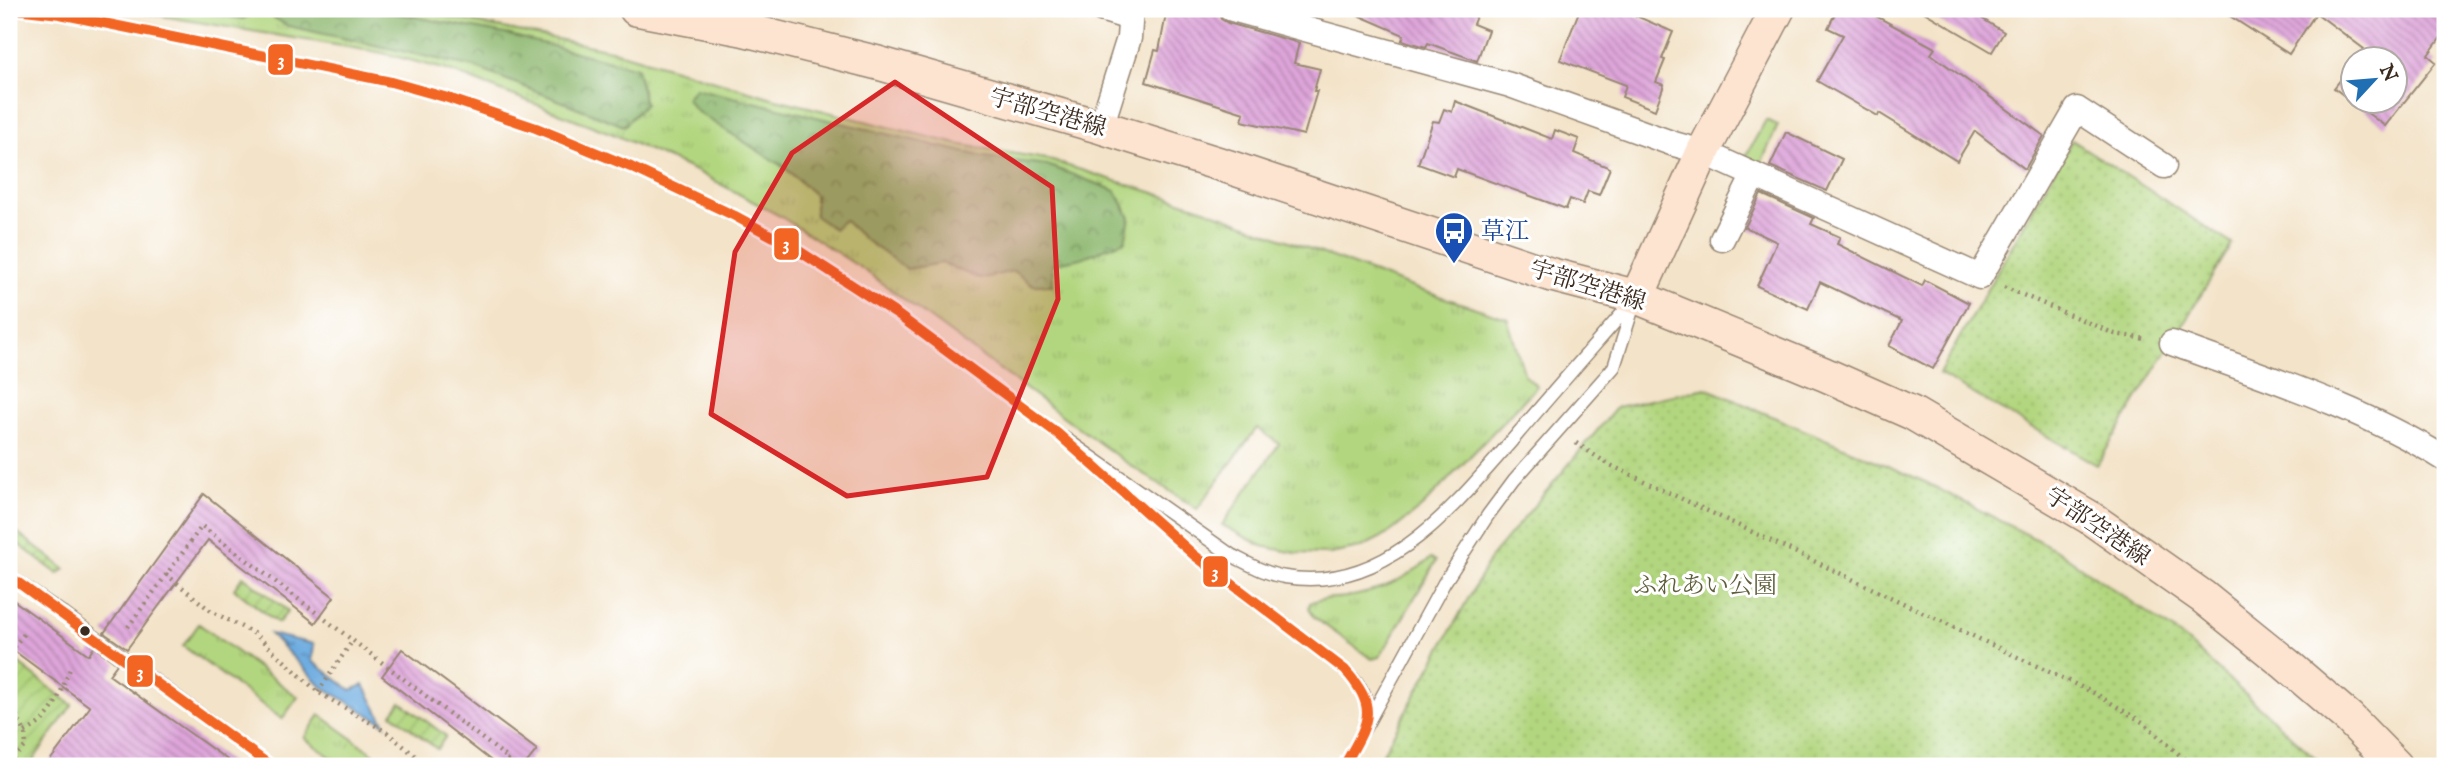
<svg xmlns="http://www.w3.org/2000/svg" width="2454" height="775" font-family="'IM FELL English','Noto Serif JP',serif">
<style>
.grass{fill:url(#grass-tufts);stroke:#76804e;stroke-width:2}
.forest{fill:url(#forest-crowns);stroke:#647046;stroke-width:2}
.park{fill:url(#park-dots);stroke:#76804e;stroke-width:2}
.garden{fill:url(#garden-furrows);stroke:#76804e;stroke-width:2}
.water{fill:url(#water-ripples);stroke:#546b7f;stroke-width:2}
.building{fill:url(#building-back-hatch)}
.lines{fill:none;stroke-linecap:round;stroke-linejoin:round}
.lane-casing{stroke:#978673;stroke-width:15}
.street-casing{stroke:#978673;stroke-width:27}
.secondary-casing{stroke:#978673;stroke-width:36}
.path{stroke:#978673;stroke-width:4.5;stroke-dasharray:2 5;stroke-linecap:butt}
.lane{stroke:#fff;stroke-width:12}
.street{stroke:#fff;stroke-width:24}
.secondary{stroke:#fde4d1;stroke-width:33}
.bus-1-casing{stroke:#fff;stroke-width:16}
.bus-1{stroke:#f26522;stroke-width:10}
.marked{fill:#d62828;fill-opacity:0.2;stroke:#d62828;stroke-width:5;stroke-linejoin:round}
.bus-dot{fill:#3b2a1e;stroke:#fff;stroke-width:2.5}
.labels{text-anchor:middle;stroke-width:6;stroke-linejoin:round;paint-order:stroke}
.street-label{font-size:24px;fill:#3b2a1e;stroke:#fff}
.transit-label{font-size:24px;fill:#164399;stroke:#fff;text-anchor:start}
.park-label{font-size:24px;fill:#5f5e3b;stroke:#fff}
.line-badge{stroke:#fff;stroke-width:2.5}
.badge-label{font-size:19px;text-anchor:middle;font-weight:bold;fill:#fff}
</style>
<defs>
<pattern id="grass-tufts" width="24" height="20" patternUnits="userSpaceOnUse" patternTransform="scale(1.75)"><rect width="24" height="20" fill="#b2d67f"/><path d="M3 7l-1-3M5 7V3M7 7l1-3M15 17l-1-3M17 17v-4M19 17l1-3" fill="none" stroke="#9ab86d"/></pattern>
<pattern id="forest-crowns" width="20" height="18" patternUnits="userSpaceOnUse" patternTransform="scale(1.75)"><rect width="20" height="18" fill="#8db76e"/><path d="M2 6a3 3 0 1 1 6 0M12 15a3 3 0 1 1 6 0" fill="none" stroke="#74955a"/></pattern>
<pattern id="park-dots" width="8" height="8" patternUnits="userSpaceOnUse" patternTransform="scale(1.75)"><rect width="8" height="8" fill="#b2d67f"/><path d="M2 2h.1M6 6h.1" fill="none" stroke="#9ab86d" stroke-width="1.8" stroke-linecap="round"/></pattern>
<pattern id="garden-furrows" width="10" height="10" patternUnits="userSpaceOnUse" patternTransform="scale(1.75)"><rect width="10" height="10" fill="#b2d67f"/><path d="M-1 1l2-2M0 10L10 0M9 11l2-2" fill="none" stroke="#9ab86d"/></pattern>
<pattern id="water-ripples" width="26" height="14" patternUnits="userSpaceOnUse" patternTransform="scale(1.75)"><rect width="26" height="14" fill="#6dace0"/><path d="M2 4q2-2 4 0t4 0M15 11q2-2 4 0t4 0" fill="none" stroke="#5b8cb5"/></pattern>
<pattern id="building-back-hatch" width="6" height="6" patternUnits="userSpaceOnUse" patternTransform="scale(1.75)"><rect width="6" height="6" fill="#dea5da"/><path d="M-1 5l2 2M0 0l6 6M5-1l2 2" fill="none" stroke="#b587b0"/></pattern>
</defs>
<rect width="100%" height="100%" fill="#fff"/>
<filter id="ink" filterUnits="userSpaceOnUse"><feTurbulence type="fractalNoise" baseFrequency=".0143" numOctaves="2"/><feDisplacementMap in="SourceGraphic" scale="14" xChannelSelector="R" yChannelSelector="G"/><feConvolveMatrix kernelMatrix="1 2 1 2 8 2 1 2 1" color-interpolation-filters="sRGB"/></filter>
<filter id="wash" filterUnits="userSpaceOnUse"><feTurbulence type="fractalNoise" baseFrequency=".00686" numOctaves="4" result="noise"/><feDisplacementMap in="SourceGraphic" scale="28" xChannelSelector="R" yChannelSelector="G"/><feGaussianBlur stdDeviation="1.57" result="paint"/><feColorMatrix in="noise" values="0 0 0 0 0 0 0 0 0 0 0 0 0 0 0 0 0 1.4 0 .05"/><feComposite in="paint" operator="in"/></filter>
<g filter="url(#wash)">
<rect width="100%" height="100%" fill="#f3e3c8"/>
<g class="grass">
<path d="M 120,9 L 409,9 L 611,50 L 776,99 L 957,144 L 1046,159 L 1199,207 L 1417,289 L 1507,318 L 1525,376 L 1537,386 L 1423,506 L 1388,534 L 1360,548 L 1330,554 L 1295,553 L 1262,546 L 1222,525 L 1279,444 L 1257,428 L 1197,509 L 1124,461 L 864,270 L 780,216 L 698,172 L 613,134 L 447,70 L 383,53 Z"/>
<path d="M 1766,120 L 1778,125 L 1760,166 L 1744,159 Z"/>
<path d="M 1431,558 L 1436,561 L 1380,657 L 1372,659 L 1315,618 L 1309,609 L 1310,603 C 1320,597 1335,599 1347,597 C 1379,592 1406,579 1431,558 Z"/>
<path d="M 199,624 L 298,697 L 282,719 L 183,646 Z"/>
<path d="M 320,715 L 390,766 L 343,766 L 304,738 Z"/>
</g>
<g class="forest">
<path d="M 187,9 L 259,9 L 243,19 Z"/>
<path d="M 259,9 L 374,9 L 510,35 L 637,68 L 645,104 L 624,126 L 474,67 L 288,26 Z"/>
<path d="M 695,88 L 984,157 L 1047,165 L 1116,191 L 1130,218 L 1125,241 L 1081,258 L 1052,264 L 1053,285 L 1033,285 L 1013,271 L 980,279 L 942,263 L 907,269 L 864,239 L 844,220 L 834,229 L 815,216 L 815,195 L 785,168 L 696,111 L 686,98 Z"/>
</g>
<g class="park">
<path d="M 2072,140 L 2232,244 L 2097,465 L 1939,374 Z"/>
<path d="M 1706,388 L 1925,482 L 2055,549 L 2181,636 L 2324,766 L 1376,766 L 1491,557 L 1617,407 Z"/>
</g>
<g class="garden">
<path d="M 9,526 L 65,569 L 58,574 L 9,537 Z"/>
<path d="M 243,576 L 288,611 L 278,623 L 234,589 Z"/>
<path d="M 9,656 L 72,705 L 29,766 L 9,766 Z"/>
<path d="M 401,702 L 446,736 L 437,749 L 392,714 Z"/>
</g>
<path class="water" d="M 270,634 L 314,644 L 312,661 L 351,690 L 364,685 L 385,724 L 322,687 Z"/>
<g id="blocks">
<g class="building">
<path d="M 1167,9 L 1218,11 L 1221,19 L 1228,23 L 1299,43 L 1294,63 L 1320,69 L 1314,91 L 1317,91 L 1304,135 L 1242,121 L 1244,113 L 1146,82 L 1155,50 L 1159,51 Z"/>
<path d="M 1344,9 L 1479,9 L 1473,24 L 1488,30 L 1477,61 L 1428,43 L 1426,47 L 1402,40 L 1404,35 Z"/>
<path d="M 1580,9 L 1638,9 L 1636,16 L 1673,32 L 1662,59 L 1665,60 L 1656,82 L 1664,85 L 1655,110 L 1622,97 L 1626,85 L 1560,60 Z"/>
<path d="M 1837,9 L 1863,9 L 1935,48 L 1931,54 L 2044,136 L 2025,169 L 1975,131 L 1957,161 L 1879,113 L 1878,116 L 1817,81 L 1843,35 L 1828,28 Z"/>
<path d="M 1919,9 L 1966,9 L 2004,32 L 1992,52 Z"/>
<path d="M 2219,9 L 2445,9 L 2445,32 L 2428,55 L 2436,62 L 2385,126 L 2334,88 L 2353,64 L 2353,102 L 2395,102 L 2395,60 L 2356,60 L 2364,49 L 2316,13 L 2289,54 Z"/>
<path d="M 1455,101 L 1552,139 L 1555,130 L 1579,139 L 1574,153 L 1610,168 L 1599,195 L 1588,191 L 1583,204 L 1570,199 L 1566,209 L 1457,169 L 1454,177 L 1418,164 L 1433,121 L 1439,122 L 1444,109 L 1452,112 Z"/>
<path d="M 1786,132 L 1842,159 L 1827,191 L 1770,166 Z"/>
<path d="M 1761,194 L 1814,218 L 1811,224 L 1840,237 L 1837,244 L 1922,286 L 1925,280 L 1969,303 L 1933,369 L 1889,346 L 1902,321 L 1820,282 L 1808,309 L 1757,286 L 1777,242 L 1745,227 Z"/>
<path d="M 204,494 L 334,597 L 315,623 L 208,540 L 127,649 L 104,633 Z"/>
<path d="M 9,597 L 89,655 L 94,647 L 117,664 L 109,675 L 236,766 L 46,766 L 90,707 L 9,647 Z"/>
<path d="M 402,649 L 537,750 L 524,766 L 498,766 L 382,676 Z"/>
</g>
</g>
</g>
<g filter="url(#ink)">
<use href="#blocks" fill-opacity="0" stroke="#978673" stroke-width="2"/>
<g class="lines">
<defs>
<g id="lane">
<path d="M 15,9 L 60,14 L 391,82 L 448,98 L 536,128 L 631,167 L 735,216 L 796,249 L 898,315 L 1057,433 L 1231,555 C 1249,564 1266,574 1285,577 C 1387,594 1456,504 1515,437 C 1554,391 1594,346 1634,300"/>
<path d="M 1100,472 L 1194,555 L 1345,670 C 1360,685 1371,699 1367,721"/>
<path d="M 9,576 L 64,614 L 271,766"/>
<path d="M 1344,766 L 1444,583 L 1488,515 L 1514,480 L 1614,367 L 1634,304"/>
</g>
<g id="street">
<path d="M 1101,9 L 1130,18"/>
<path d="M 1232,9 L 1510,85 L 1674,144 L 1703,152 L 1980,277 L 2077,109 L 2164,166"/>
<path d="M 1101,127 L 1129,38 L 1131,9"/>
<path d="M 1722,239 L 1754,175"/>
<path d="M 2172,343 C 2265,377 2361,407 2445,459"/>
</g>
<g id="secondary">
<path d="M 636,9 L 742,29 L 878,63 L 1101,127 L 1229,167 L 1552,275 L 1637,297 L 1824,374 L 1912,413 L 2089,517 L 2203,597 L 2286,664 L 2349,718 L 2396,766"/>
<path d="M 1637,297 L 1703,152 L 1778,9"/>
</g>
</defs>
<use href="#lane" class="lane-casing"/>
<use href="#street" class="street-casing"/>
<use href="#secondary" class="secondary-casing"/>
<g class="path">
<path d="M 2004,287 L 2115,334 L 2146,339"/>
<path d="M 1576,443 L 1608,464 L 2096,694 L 2144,723 L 2192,766"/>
<path d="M 166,574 L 211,611 L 255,634 L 318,692 L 388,733 L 427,766"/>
<path d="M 128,627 L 202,526 L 509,759 L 504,766"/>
<path d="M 9,652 L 24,634"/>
<path d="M 318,692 L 353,640"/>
<path d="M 9,714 L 17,716 L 25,732 L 26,746 L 14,757 L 9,756"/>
<path d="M 25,732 C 53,719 59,696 70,669"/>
</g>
<use href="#lane" class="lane"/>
<use href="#street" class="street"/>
<use href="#secondary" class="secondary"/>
<defs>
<g id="bus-1">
<path d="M 15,9 L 60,14 L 391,82 L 448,98 L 536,128 L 631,167 L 735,216 L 796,249 L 898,315 L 1057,433 L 1194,555 L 1345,670 C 1381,710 1367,724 1344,766"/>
<path d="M 9,576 L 271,766"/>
</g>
</defs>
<use href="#bus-1" class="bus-1-casing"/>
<use href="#bus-1" class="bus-1"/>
</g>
</g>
<path class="marked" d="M 895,82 L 1052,187 L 1058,299 L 987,477 L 847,496 L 711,414 L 735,252 L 792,153 Z"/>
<defs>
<symbol id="bus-pin" viewBox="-11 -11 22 30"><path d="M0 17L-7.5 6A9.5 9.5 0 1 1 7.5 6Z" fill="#1a4fb4" stroke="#fff"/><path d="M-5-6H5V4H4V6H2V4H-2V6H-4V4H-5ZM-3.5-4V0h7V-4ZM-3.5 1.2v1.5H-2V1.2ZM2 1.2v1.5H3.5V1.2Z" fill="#fff"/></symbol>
</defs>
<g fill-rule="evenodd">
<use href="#bus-pin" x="1432" y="209" width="44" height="60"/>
</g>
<circle class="bus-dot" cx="85" cy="631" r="6"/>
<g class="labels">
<g class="street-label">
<text transform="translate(1048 112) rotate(16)" y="8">宇部空港線</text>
<text transform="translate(1588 285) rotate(17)" y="8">宇部空港線</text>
<text transform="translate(2098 526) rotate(34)" y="8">宇部空港線</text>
</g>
<g class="transit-label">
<text x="1481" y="239">草江</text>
</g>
<g class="park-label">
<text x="1705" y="593">ふれあい公園</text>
</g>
</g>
<g class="line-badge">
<rect x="267" y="43" width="27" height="33" rx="7" fill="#f26522"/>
<rect x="773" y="227" width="27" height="34" rx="7" fill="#f26522"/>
<rect x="1202" y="555" width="27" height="33" rx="7" fill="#f26522"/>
<rect x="126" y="654" width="28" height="34" rx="7" fill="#f26522"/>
</g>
<g class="badge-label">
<text x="281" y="66">3</text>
<text x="786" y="250">3</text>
<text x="1215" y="578">3</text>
<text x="140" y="678">3</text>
</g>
<rect width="2454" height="775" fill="none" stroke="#fff" stroke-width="35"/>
<g transform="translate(2374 80) rotate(64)"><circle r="33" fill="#ffffff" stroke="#b1aaa5" stroke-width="2"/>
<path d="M0-5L12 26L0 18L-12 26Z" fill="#1f6fb2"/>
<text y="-10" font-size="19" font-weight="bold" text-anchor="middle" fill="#3b2a1e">N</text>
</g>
</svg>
